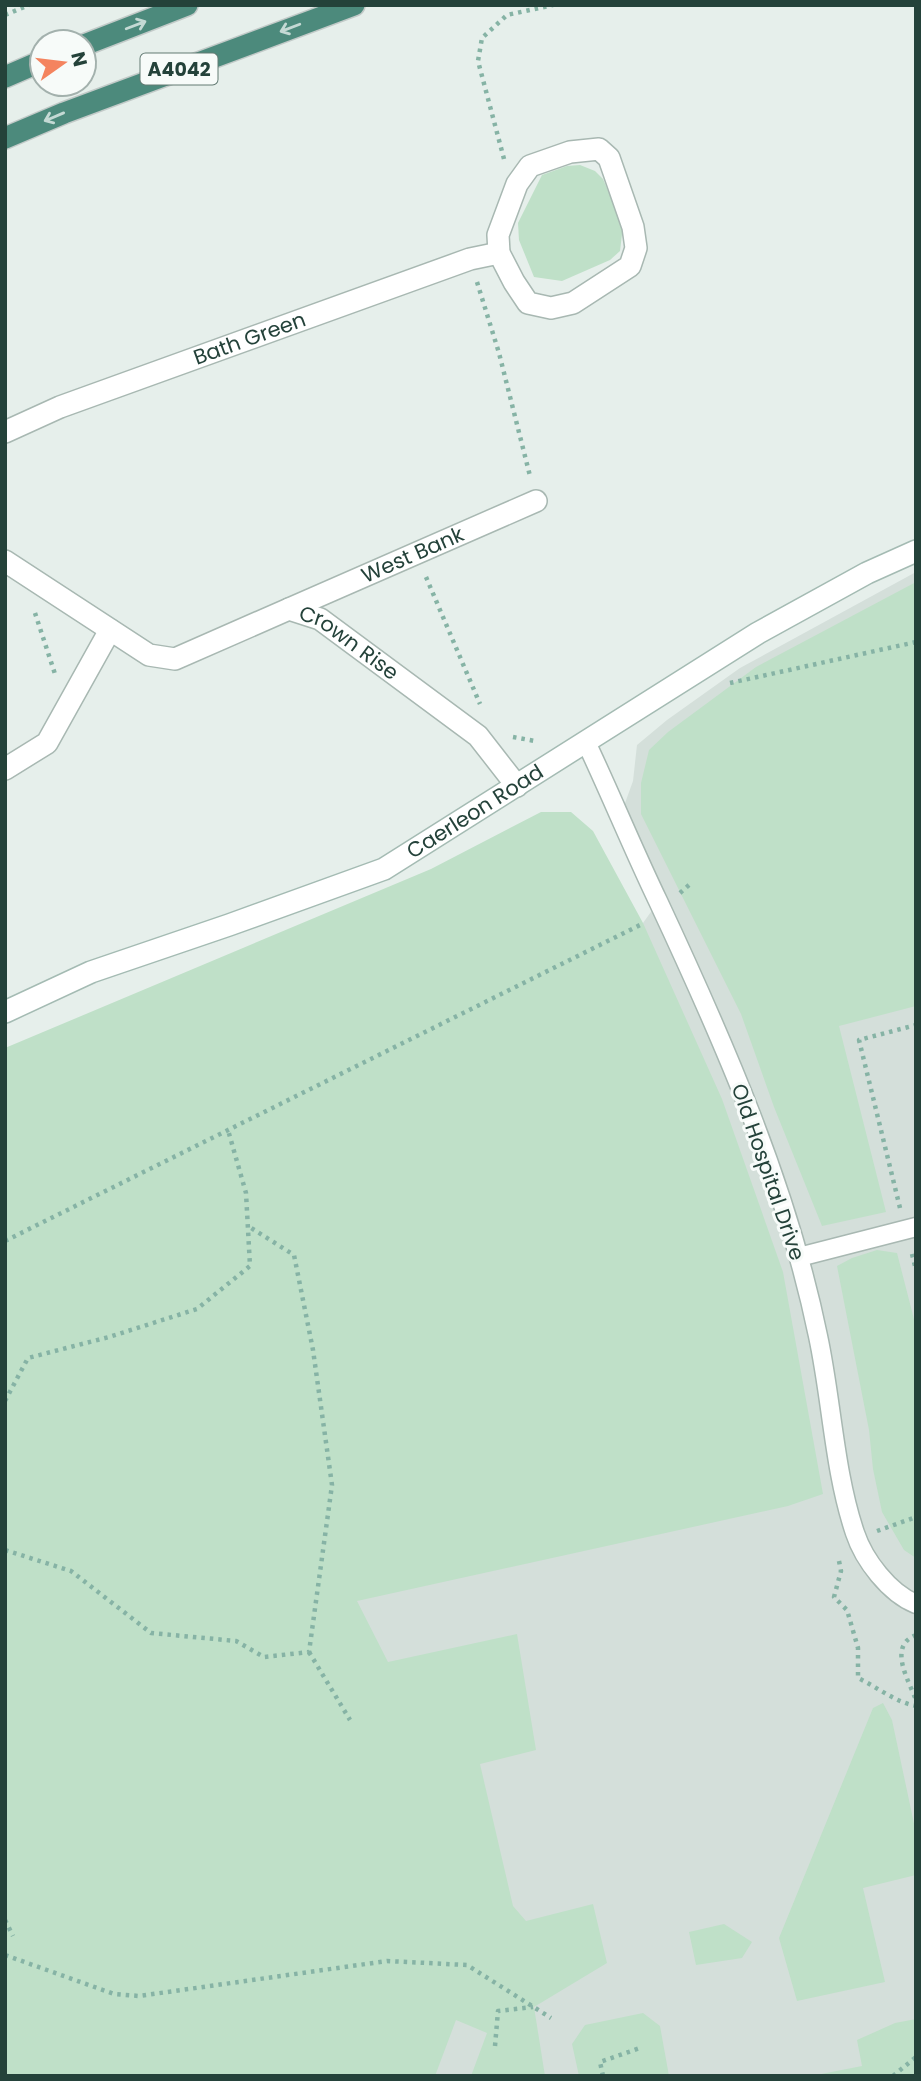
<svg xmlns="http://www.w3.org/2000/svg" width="921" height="2081" font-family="Poppins,sans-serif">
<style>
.built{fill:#d4dfda}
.green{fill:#bfe0c8}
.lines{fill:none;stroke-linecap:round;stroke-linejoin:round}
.service-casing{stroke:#a8b8b2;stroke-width:21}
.minor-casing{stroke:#a8b8b2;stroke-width:24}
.secondary-casing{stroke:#a4bbb3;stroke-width:24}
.trunk-casing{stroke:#c2cac8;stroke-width:24}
.path{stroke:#86b3a5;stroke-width:4.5;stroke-dasharray:3.5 5;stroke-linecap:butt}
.service{stroke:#fff;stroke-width:18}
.minor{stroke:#fff;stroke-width:21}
.secondary{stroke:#fff;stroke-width:21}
.trunk{stroke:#4c8a7c;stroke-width:21}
.oneway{stroke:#c4d9d4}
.labels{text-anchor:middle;stroke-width:6;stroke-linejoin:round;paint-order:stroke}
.shield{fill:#f7fbf9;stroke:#637a73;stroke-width:2}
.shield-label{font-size:19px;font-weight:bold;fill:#24423a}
.street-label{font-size:21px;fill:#24423a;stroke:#f7fbf9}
</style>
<rect width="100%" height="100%" fill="#e6efeb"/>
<path class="built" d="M 916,572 L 916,2076 L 5,2076 L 643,923 L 658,902 L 620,817 L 633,781 L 637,745 L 667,720 L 740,668 Z"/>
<g class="green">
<path d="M 580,165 L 595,171 L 603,179 L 623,226 L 620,251 L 610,260 L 562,281 L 534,277 L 519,240 L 518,223 L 542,175 L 567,166 Z"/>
<path d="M 916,582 L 916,1006 L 839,1026 L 886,1212 L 822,1226 L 774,1107 L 741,1014 L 641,814 L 641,783 L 649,750 L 668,732 L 756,667 Z"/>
<path d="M 541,812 L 571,812 L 593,831 L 643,923 L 722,1099 L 783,1272 L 823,1494 L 788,1506 L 357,1601 L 388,1662 L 517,1634 L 536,1750 L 480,1764 L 513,1906 L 526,1921 L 593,1904 L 607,1963 L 534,2007 L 545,2076 L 471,2076 L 487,2033 L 456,2020 L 435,2076 L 5,2076 L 5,1048 L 431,869 Z"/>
<path d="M 877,1250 L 897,1253 L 916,1327 L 916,1558 L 904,1550 L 882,1512 L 873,1469 L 869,1430 L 837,1266 L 852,1258 Z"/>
<path d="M 883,1703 L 892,1720 L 916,1833 L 916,1875 L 863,1888 L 885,1982 L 797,2001 L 779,1938 L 873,1708 Z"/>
<path d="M 724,1924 L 752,1942 L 742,1958 L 696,1965 L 689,1932 Z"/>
<path d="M 643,2013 L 660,2026 L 669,2076 L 579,2076 L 572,2044 L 585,2025 Z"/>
<path d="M 916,2019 L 916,2076 L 811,2076 L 862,2066 L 857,2040 L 895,2023 Z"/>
</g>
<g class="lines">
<defs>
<g id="service">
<path d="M 586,742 C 611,795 633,849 658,901 C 723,1040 787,1185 818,1336 C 832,1401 834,1471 855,1533 C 864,1560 889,1593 916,1604"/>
<path d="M 799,1257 L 916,1227"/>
</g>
<g id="minor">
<path d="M 599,149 L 609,158 L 633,227 L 636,248 L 630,266 L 573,303 L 551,308 L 528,303 L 514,282 L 499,253 L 498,235 L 517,184 L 530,166 L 570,152 Z"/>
<path id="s1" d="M 5,432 L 60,407 L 470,259 L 499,253"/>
<path id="s2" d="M 5,561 L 149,655 L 175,659 L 289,609 L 320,619 L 478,736 L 517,786"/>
<path id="s3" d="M 289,609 L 536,501"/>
<path d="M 5,769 L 47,743 L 110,630"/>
</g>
<g id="secondary">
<path id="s4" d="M 5,1012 L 91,972 L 229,925 L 384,869 L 758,633 L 867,573 L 916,551"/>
</g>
<g id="trunk">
<path d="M 84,45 L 187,5"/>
<path d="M 5,77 L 42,61"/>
<path d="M 5,138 L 64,113 L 354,5"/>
</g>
</defs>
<use href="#service" class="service-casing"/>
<use href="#minor" class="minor-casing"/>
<use href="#secondary" class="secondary-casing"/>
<use href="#trunk" class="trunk-casing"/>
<g class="path">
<path d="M 5,15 L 29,5"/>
<path d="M 504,159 L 478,61 L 482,38 L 507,15 L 553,5"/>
<path d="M 477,282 L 499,353 L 530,476"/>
<path d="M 426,577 L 480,704"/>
<path d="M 35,613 L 55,674"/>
<path d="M 730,683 L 916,642"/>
<path d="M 513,737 L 535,741"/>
<path d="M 680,893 L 689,885"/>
<path d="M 900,1208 L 859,1040 L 916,1025"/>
<path d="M 5,1241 L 644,923"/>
<path d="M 912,1254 L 916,1270"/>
<path d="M 5,1401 L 28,1358 L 109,1337 L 197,1309 L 250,1266 L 246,1193 L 228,1130"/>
<path d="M 877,1531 L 916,1517"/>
<path d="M 5,1550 L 71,1571 L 151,1633 L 236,1641 L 264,1657 L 309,1652 L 332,1485 L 313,1350 L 294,1255 L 248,1226"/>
<path d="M 839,1561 L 841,1571 L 834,1597 L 847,1610 L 858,1648 L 858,1678 C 877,1687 895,1702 916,1706"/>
<path d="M 916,1635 C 887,1646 909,1681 916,1700"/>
<path d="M 309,1652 L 350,1720"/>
<path d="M 5,1920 L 13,1936"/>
<path d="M 5,1955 L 114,1994 L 139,1996 L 387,1961 L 467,1965 L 551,2018"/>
<path d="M 495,2046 L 498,2011 L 533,2007"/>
<path d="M 603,2076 L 600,2062 L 640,2048"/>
<path d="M 893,2076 L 916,2057"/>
</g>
<use href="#service" class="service"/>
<use href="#minor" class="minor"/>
<use href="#secondary" class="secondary"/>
<use href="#trunk" class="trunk"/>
</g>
<defs><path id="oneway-shaft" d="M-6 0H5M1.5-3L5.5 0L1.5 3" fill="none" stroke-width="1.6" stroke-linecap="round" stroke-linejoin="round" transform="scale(1.75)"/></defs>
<g class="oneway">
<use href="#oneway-shaft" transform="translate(136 25) rotate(-21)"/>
<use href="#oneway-shaft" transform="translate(290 28) rotate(159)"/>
<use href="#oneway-shaft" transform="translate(54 117) rotate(157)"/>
</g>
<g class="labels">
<rect class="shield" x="140.5" y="53.5" width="77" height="31" rx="5"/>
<g class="shield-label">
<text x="179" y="76">A4042</text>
</g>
<g class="street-label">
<text dy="7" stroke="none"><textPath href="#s1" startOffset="262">Bath Green</textPath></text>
<text dy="7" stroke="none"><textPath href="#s3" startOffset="135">West Bank</textPath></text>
<text dy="7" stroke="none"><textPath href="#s2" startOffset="392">Crown Rise</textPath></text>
<text dy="7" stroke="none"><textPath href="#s4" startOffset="513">Caerleon Road</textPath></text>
<text transform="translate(768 1172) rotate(71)" y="7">Old Hospital Drive</text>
</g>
</g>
<rect width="921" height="2081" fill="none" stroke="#24423a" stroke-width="14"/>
<g transform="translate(63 63) rotate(76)"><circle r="33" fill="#f7fbf9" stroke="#a3b1ad" stroke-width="2"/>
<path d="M0-5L12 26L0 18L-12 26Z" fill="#f4845f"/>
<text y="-10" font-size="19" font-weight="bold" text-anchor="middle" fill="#24423a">N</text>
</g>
</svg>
